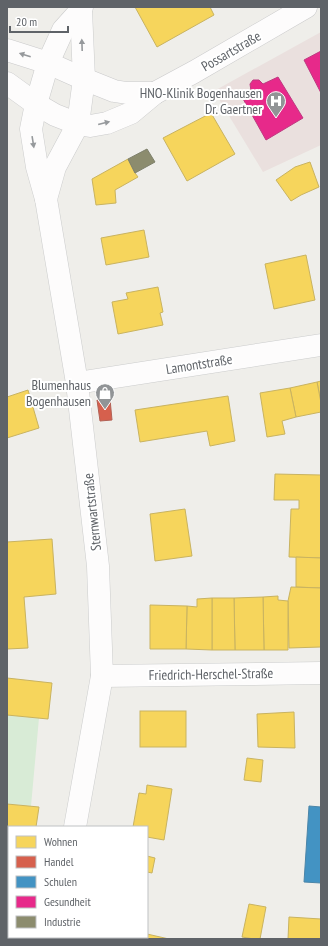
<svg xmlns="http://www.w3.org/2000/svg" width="328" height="946" font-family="'PT Sans Narrow',sans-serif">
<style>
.medical{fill:#eae0de}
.green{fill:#d8ebd6}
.homes{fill:#f6d55c;stroke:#c9b360}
.shops{fill:#d6604d;stroke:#b26155}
.schools{fill:#4393c3;stroke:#4b85a8}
.health{fill:#e7298a;stroke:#be3a80}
.industry{fill:#8c8c6e;stroke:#7e806c}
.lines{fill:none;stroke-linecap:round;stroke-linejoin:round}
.street-casing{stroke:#cbcccc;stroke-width:23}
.secondary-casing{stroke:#cacacb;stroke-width:23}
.street{stroke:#fdfcfc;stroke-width:22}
.secondary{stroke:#fdfcfc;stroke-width:22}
.oneway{fill:#96999c}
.labels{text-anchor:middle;stroke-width:4;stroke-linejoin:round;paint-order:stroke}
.street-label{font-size:14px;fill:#5f6368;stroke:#fff}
.poi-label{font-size:14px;fill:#5f6368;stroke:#fff;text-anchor:end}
</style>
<rect width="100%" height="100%" fill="#efeeea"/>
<path class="medical" d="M 321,32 L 321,145 L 263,172 L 214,91 Z"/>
<path class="green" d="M 7,715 L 39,718 L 31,806 L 7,804 Z"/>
<g class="homes">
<path d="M 135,7 L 210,7 L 214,15 L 157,47 Z"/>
<path d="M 211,113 L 235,154 L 187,181 L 163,138 Z"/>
<path d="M 128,159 L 135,173 L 138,177 L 115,190 L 116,203 L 96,205 L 92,179 Z"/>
<path d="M 310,162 L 319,187 L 301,195 L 291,201 L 276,180 L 295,167 Z"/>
<path d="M 144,230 L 149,257 L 106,265 L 101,238 Z"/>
<path d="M 306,255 L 315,300 L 274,309 L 265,264 Z"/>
<path d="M 158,287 L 163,312 L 160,313 L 163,325 L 118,334 L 112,302 L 128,299 L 126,293 Z"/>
<path d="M 321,381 L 321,403 L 317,382 Z"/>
<path d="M 317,382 L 321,403 L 321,412 L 296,417 L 290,388 Z"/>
<path d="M 290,388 L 296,417 L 282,421 L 285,434 L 267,437 L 260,393 Z"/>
<path d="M 28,390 L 39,428 L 7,438 L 7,397 Z"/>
<path d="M 228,396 L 235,441 L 210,446 L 207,431 L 140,442 L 135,410 Z"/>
<path d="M 275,474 L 321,475 L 321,558 L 289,557 L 291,509 L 299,509 L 299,500 L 274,500 Z"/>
<path d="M 185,509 L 192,556 L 155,561 L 150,514 Z"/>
<path d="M 52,539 L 56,594 L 24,597 L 28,648 L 7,649 L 7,542 Z"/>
<path d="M 296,557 L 321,558 L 321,588 L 296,587 Z"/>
<path d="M 291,587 L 321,588 L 321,647 L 289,648 L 288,601 Z"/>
<path d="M 278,596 L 278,600 L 288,601 L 288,650 L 264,650 L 263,597 Z"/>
<path d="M 263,597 L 264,650 L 235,650 L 234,598 Z"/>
<path d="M 212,598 L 234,598 L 235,650 L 212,650 Z"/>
<path d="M 212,598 L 212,650 L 186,649 L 187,606 L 197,607 L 197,599 Z"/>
<path d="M 150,605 L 187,606 L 186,649 L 150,649 Z"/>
<path d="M 7,678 L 52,683 L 48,719 L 7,715 Z"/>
<rect x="140" y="711" width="46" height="36"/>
<path d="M 294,712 L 295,748 L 258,747 L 257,714 Z"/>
<path d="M 247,758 L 263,760 L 261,782 L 244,780 Z"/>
<path d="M 147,785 L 172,789 L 164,840 L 147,837 L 147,827 L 133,827 L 139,793 L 146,794 Z"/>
<path d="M 7,804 L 39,807 L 36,827 L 9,827 L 9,840 L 7,840 Z"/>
<path d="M 147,856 L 155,858 L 152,873 L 147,872 Z"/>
<path d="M 7,894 L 9,894 L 9,937 L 13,937 L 13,939 L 7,939 Z"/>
<path d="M 249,904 L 266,907 L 260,939 L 254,939 L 242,937 Z"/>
<path d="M 289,917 L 321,919 L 321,939 L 288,939 Z"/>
<path d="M 147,934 L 169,939 L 142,939 L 142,937 L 147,937 Z"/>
<path d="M 73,937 L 112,937 L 111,939 L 72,939 Z"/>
</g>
<path class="shops" d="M 110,399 L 112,420 L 100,421 L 97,400 Z"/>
<path class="schools" d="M 309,806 L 321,807 L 321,883 L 304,882 Z"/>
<g class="health">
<path d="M 321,51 L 321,93 L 304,60 Z"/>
<path d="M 278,77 L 303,118 L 266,140 L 242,97 L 251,91 L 250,84 L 253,80 L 259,80 L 263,84 Z"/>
</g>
<path class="industry" d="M 147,149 L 155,162 L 135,173 L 128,159 Z"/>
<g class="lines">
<defs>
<g id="street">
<path d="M 46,199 L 55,167 L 78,124 L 84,79 L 81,10 L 82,7"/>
<path d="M 77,383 L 321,345"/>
<path d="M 102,676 L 321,673"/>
<path d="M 75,827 L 102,676 L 98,566 L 77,383 L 46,199 L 37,167 L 31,129 L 36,104 L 48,63 L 63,30 L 81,10"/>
<path d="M 38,939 L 39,937"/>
</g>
<g id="secondary">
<path d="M 7,50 L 48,63 L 84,79 L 114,91 L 127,93 L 155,93"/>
<path d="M 7,83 L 36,104 L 55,115 L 78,124 L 90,126 L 107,123 L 131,113 L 155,93 L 194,72 L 306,7"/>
</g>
</defs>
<use href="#street" class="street-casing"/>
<use href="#secondary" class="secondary-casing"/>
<use href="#street" class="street"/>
<use href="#secondary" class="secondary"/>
</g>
<defs><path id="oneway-solid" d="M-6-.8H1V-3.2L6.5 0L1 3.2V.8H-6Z"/></defs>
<g class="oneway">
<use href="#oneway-solid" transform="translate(82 45) rotate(-92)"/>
<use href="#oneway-solid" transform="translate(25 55) rotate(-162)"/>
<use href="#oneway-solid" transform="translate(104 123) rotate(-14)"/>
<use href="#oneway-solid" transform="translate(33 142) rotate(81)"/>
</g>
<defs>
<symbol id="hospital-pin" viewBox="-11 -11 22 30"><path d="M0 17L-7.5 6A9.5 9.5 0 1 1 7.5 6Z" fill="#919496" stroke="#fff"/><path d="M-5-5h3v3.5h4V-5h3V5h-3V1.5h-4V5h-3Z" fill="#fff"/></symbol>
<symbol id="shop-pin" viewBox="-11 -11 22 30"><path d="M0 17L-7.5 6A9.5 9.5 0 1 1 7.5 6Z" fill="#919496" stroke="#fff"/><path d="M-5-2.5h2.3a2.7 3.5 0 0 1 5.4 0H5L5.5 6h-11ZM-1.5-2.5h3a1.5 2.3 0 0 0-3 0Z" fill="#fff"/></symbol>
</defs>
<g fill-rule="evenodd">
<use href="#hospital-pin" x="265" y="90" width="22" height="30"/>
<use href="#shop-pin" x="94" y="382" width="22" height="30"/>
</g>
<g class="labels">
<g class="street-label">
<text transform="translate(231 51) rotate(-30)" y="5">Possartstraße</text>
<text transform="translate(199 364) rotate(-9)" y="5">Lamontstraße</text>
<text transform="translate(92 512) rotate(-96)" y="5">Sternwartstraße</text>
<text transform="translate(211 674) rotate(-1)" y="5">Friedrich-Herschel-Straße</text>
</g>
<g class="poi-label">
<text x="262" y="98">HNO-Klinik Bogenhausen<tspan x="262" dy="16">Dr. Gaertner</tspan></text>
<text x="91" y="390">Blumenhaus<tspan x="91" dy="16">Bogenhausen</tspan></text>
</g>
</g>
<rect width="328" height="946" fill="none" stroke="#5f6368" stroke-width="16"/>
<rect x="8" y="826" width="140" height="112" fill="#ffffff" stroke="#bfc1c3"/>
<rect x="16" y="836" width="20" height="12" fill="#f6d55c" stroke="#bfc1c3"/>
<text x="44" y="846" font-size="12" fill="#5f6368">Wohnen</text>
<rect x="16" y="856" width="20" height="12" fill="#d6604d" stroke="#bfc1c3"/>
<text x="44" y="866" font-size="12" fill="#5f6368">Handel</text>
<rect x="16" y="876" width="20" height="12" fill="#4393c3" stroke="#bfc1c3"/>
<text x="44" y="886" font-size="12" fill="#5f6368">Schulen</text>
<rect x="16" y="896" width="20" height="12" fill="#e7298a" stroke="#bfc1c3"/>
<text x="44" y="906" font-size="12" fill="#5f6368">Gesundheit</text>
<rect x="16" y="916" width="20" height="12" fill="#8c8c6e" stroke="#bfc1c3"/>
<text x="44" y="926" font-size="12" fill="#5f6368">Industrie</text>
<path d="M10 26v6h58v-6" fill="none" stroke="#5f6368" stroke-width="2"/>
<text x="16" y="26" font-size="12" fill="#5f6368" stroke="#ffffff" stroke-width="3" paint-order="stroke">20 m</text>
</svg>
